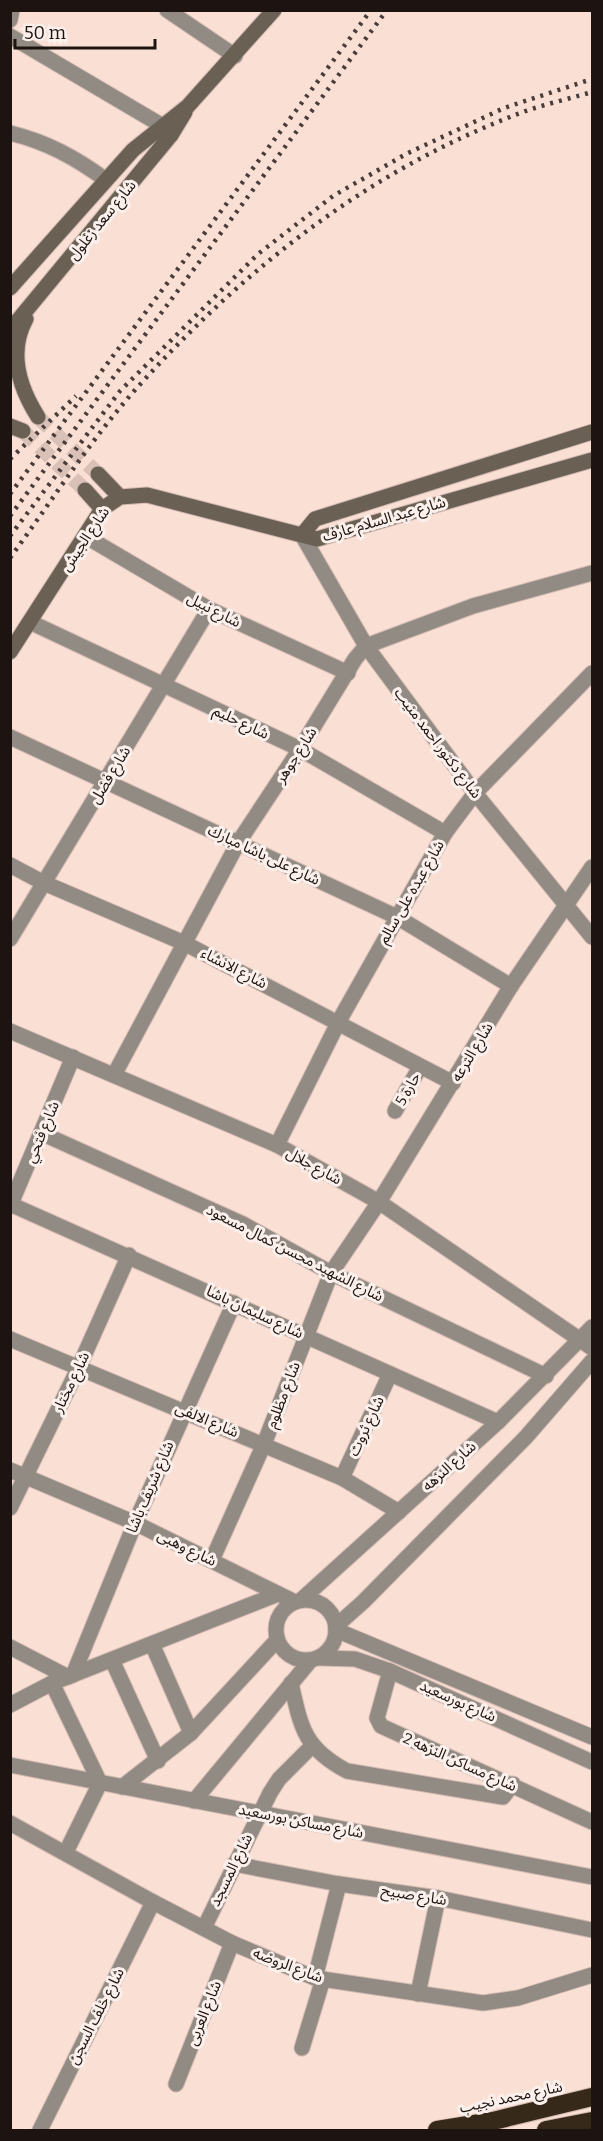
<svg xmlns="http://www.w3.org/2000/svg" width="603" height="2141" font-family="Bitter,'Noto Sans Arabic',serif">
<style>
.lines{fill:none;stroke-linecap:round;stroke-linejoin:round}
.secondary-tunnel{stroke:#d9c1b8;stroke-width:15;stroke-dasharray:15 8;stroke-linecap:butt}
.street-casing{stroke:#d2bab2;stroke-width:17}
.secondary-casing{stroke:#d2bab2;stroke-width:17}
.highway-casing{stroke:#d2bab2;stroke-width:20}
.street{stroke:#928b83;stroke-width:15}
.secondary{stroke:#6a6054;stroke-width:15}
.highway{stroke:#362919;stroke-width:18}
.rail{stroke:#4a3d39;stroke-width:4.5;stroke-dasharray:3 6;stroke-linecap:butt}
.labels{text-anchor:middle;stroke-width:6;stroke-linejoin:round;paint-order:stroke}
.street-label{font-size:15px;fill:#1d1411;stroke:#fbf0ec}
</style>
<rect width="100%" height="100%" fill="#fadfd5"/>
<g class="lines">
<g class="secondary-tunnel">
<path d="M 38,417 L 98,474"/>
<path d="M 23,431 L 85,490"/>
</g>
<defs>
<g id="street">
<path d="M 167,10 L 235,56"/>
<path d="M 10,20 L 12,10"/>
<path d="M 10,36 L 161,125 L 171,135"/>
<path d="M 10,133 C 47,142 76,158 106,180"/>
<path d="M 302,535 L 366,646 L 475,793 L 592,937"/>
<path d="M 85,536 L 209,609 L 348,673"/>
<path d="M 30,622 L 300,749 L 445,833"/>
<path d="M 10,737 L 397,917 L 511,986"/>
<path d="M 10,865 L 44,883 L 184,943 L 453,1083"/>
<path d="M 10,939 L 209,609"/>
<path d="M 10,1031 L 277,1145 L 379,1202 L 592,1348"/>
<path d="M 114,1075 L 238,843 L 300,749 L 355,659 L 366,646 L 473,606 L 592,573"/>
<path d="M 395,1111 L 420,1067"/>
<path d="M 41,1133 L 243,1224 L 331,1273 L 546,1376"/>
<path d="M 277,1145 L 339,1021 L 445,833 L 475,793 L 592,673"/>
<path d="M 10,1204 L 498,1422"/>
<path d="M 10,1206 L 73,1057"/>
<path d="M 10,1339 L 342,1478 L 399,1512"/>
<path d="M 10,1470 L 135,1523 L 295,1602"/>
<path d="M 342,1478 L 390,1374"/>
<path d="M 10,1508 L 78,1369 L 129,1255"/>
<path d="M 212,1560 L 264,1444 L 331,1273 L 379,1202 L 511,986 L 592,867"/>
<circle cx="306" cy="1630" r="30"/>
<path d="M 301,1600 L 498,1422 L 592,1327"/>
<path d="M 336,1626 L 363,1602 L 526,1437 L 592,1361"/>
<path d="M 336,1630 L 592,1737"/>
<path d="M 152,1644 L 191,1733"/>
<path d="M 10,1647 L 68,1677"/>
<path d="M 320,1658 L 355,1659 L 390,1671 L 592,1762"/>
<path d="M 112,1660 L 158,1761"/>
<path d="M 390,1671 L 377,1718 L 381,1726 L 592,1822"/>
<path d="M 73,1675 L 135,1523 L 234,1303"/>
<path d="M 52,1683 L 100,1783 L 66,1852"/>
<path d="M 291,1683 C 301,1728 304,1748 347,1771 L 503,1797 L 513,1784"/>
<path d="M 10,1705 L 52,1683 L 278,1594"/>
<path d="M 10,1765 L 592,1877"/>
<path d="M 122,1787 L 191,1733 L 277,1640"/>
<path d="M 194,1801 L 310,1661"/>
<path d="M 10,1823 L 153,1902 L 232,1943 L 315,1978 L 483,2003 L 518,1998 L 592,1975"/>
<path d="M 234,1864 L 339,1884 L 438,1898 L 592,1930"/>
<path d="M 204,1928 L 270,1793 L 279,1779 L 312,1746"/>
<path d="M 315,1978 L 339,1884"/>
<path d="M 418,1994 L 438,1898"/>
<path d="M 302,2048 L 323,1979"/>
<path d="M 176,2084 L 232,1943"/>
<path d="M 40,2130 L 153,1902"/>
</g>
<g id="secondary">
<path d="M 10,288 L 133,150 L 188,106 L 274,10"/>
<path d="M 26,319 C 8,352 19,387 38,417"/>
<path d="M 10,330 L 171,135 L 185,112"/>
<path d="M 10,426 L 23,431"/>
<path d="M 98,474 L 120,497"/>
<path d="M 85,490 L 102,509"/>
<path d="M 302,535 L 315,519 L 592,432"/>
<path d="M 10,652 L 102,509 L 120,497 L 147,495 L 317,539 L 592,460"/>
</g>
<g id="highway">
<path d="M 437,2130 L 493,2121 L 592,2097"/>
<path d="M 546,2130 L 592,2121"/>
</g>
</defs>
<use href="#street" class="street-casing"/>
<use href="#secondary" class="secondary-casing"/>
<use href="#highway" class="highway-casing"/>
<use href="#street" class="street"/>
<use href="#secondary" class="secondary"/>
<use href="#highway" class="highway"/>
<g class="rail">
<path d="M 10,459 L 76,396"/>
<path d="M 10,494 L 371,10"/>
<path d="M 10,516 L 387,10"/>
<path d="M 10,536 L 120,391 L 258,254 L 333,196 L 406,154 L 504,108 L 592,79"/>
<path d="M 10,558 C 51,502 89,442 135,390 C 240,273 362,175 510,117 C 536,106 565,100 592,92"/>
</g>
</g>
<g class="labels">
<g class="street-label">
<text transform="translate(102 220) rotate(-51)" y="5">شارع سعد زغلول</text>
<text transform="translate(384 519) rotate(-16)" y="5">شارع عبد السلام عارف</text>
<text transform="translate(85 539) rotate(-56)" y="5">شارع الجيش</text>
<text transform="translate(214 610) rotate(27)" y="5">شارع نبيل</text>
<text transform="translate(241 722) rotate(25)" y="5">شارع حليم</text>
<text transform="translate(438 743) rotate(53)" y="5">شارع دكتور احمد منيب</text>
<text transform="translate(296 755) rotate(-57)" y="5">شارع جوهر</text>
<text transform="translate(110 775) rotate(-59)" y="5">شارع فضل</text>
<text transform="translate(264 855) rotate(25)" y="5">شارع على باشا مبارك</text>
<text transform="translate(411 892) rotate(-60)" y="5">شارع عبده على سالم</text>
<text transform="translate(234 968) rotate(27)" y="5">شارع الانشاء</text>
<text transform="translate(472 1052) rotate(-59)" y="5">شارع الترعه</text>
<text transform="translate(408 1089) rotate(-61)" y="5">حارة 5</text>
<text transform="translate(42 1132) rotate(-67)" y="5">شارع فتحي</text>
<text transform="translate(314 1166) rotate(29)" y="5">شارع جلال</text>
<text transform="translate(295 1253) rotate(27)" y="5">شارع الشهيد محسن كمال مسعود</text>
<text transform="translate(255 1312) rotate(25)" y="5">شارع سليمان باشا</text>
<text transform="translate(71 1382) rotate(-64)" y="5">شارع مختار</text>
<text transform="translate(283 1395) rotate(-69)" y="5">شارع مظلوم</text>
<text transform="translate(207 1420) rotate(23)" y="5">شارع الالفى</text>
<text transform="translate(366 1426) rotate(-65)" y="5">شارع ثروت</text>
<text transform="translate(449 1466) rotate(-42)" y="5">شارع النزهه</text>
<text transform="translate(150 1487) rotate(-67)" y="5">شارع شريف باشا</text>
<text transform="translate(187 1548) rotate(26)" y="5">شارع وهبى</text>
<text transform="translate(458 1701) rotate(24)" y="5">شارع بورسعيد</text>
<text transform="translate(460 1762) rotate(24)" y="5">شارع مساكن النزهه 2</text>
<text transform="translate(301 1821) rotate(11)" y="5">شارع مساكن بورسعيد</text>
<text transform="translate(231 1870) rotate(-64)" y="5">شارع المسجد</text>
<text transform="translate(414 1895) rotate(9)" y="5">شارع صبيح</text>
<text transform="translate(288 1965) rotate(21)" y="5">شارع الروضه</text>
<text transform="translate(204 2013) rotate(-68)" y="5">شارع العربى</text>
<text transform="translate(96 2016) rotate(-63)" y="5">شارع خلف السجن</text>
<text transform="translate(511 2097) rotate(-12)" y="5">شارع محمد نجيب</text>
</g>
</g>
<rect width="603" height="2141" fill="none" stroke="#1d1411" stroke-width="24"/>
<path d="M15 39v9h140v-9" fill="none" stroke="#1d1411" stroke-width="3"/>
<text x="24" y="39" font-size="18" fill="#1d1411" stroke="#fbf0ec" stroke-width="4.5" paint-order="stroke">50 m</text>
</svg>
